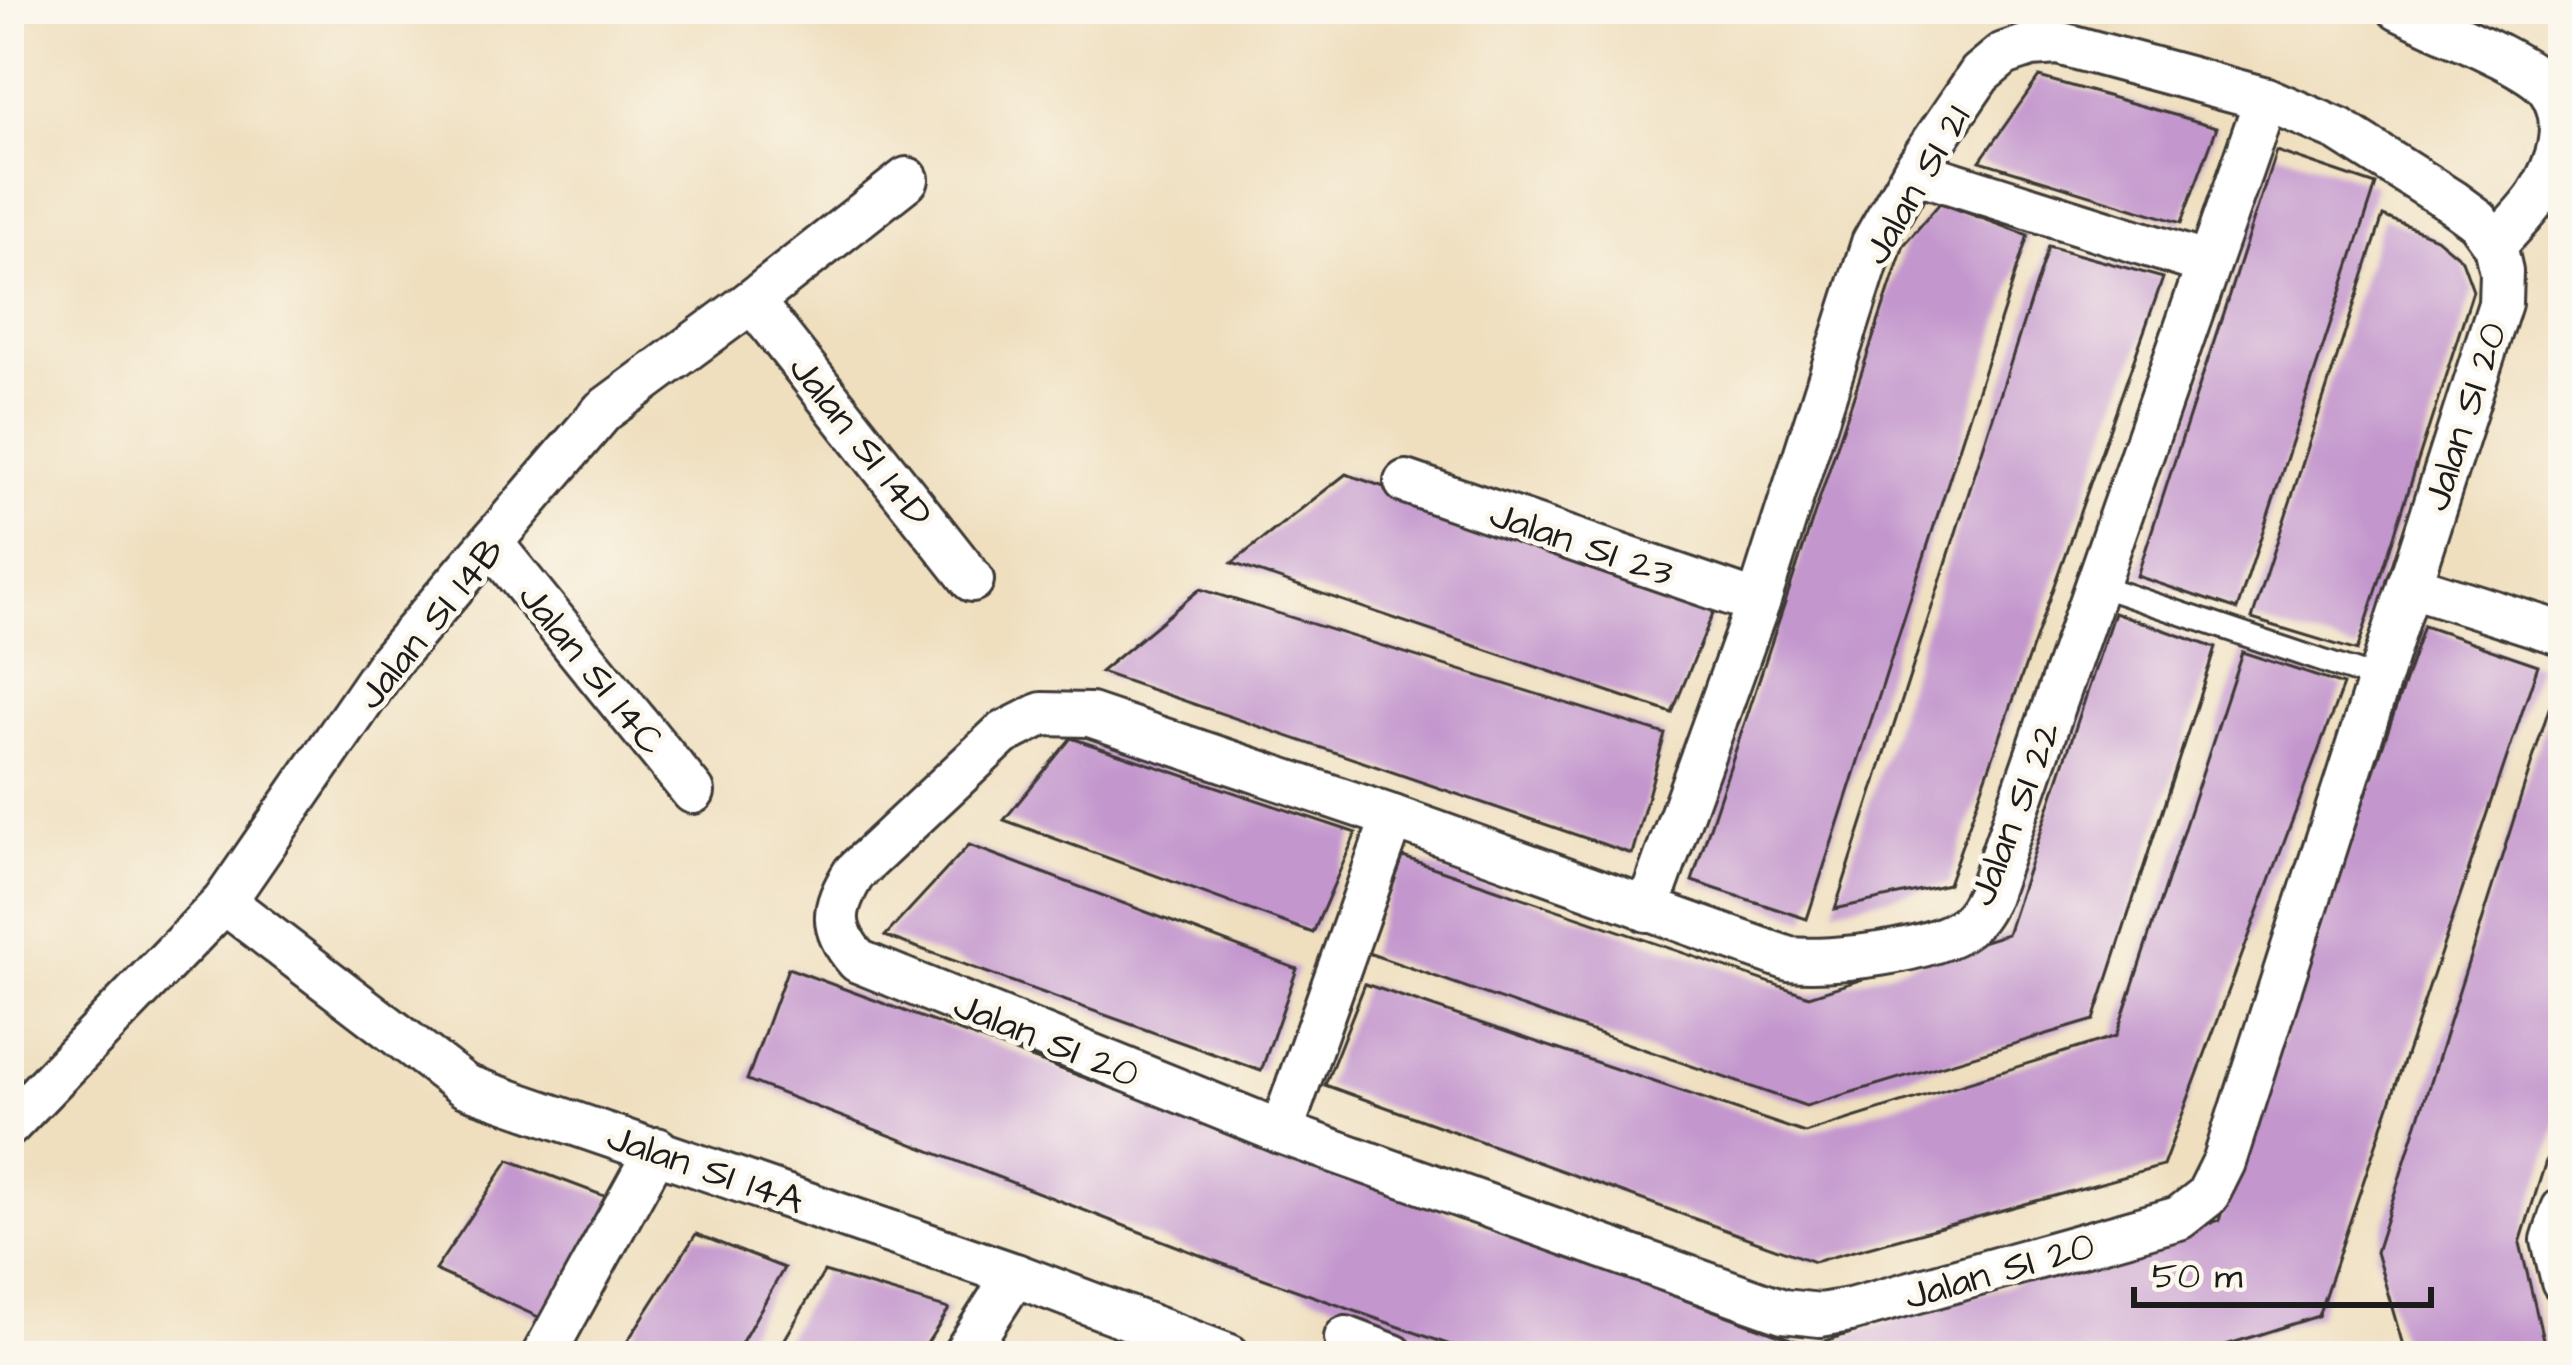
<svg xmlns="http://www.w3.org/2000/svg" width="2572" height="1365" font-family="'Architects Daughter',sans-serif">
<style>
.building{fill:#c396cd}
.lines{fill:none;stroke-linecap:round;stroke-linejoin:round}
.service-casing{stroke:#3c3934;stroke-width:27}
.minor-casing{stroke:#3c3934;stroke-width:48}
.service{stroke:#fff;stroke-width:21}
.minor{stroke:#fff;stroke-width:42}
.labels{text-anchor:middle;stroke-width:10;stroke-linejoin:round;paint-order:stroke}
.street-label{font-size:39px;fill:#1c1c1c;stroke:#fbf7ec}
</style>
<rect width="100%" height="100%" fill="#fbf7ec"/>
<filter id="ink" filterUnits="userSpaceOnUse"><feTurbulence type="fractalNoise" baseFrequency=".00833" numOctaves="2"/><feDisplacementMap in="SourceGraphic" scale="24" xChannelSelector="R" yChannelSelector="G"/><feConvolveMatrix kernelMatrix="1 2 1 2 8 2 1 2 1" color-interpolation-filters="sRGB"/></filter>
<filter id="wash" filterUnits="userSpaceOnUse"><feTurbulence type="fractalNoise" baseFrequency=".004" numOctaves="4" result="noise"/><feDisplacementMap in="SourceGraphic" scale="48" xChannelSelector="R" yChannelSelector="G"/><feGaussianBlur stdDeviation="2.7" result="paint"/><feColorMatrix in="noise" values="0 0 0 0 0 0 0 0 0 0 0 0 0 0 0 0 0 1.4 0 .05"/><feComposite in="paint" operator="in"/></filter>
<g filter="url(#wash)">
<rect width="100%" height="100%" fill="#efdfbf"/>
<g id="blocks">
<g class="building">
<path d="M 2039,77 L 2217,127 L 2181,223 L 1980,161 Z"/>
<path d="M 2276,151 L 2376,185 L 2237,610 L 2137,576 Z"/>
<path d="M 1940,203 L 2028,235 L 1807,919 L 1692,881 L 1904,245 Z"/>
<path d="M 2383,216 L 2436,238 L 2462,260 L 2473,290 L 2357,651 L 2252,619 Z"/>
<path d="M 2048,246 L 2163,278 L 1948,884 L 1835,909 Z"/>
<path d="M 1346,474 L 1718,601 L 1672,713 L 1232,563 Z"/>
<path d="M 1200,589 L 1665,734 L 1632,854 L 1100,672 Z"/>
<path d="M 2114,612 L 2215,648 L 2094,1020 L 1806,1106 L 1368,953 L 1403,857 L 1809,996 L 2007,934 Z"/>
<path d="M 2424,626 L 2538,665 L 2318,1316 L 2191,1356 L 1481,1356 L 1223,1264 L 747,1080 L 788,968 L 1809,1346 L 2219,1221 Z"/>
<path d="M 2242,652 L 2343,685 L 2163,1166 L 1814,1262 L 1325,1085 L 1365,984 L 1805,1133 L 2116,1036 Z"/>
<path d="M 2559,677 L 2563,679 L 2563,1107 L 2520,1243 L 2547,1356 L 2406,1356 L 2376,1252 Z"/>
<path d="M 1071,738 L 1356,833 L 1313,933 L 1004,820 Z"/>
<path d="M 969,845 L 1297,969 L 1261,1071 L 885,936 Z"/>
<path d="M 509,1160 L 615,1200 L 543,1319 L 435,1270 Z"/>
<path d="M 696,1234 L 784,1268 L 734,1356 L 618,1356 Z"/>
<path d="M 824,1272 L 949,1309 L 919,1356 L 775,1356 Z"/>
</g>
</g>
</g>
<g filter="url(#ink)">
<use href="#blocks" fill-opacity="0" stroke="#3c3934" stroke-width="3"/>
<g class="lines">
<defs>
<path id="service" d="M 2097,585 L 2379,680"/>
<g id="minor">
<path d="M 2266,99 L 1988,895 C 1982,907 1977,917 1966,926 C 1932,952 1832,963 1789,959 L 1393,817 L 1090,715 L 1042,714 L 1002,734 L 854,873 C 832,909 829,928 858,961 L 1281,1132 L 1783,1311 L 1820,1315 L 1850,1310 L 2179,1218 L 2207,1196 L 2224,1162 L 2500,303 L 2501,271 L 2495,245 C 2509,229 2526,213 2538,195 C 2558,165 2572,121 2549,89 C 2529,63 2433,26 2399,9"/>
<path d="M 1914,171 L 2208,264"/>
<path d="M 752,301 L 972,580"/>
<path d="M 1406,482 L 1758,603"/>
<path d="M 492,544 L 693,792"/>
<path d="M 2409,585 L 2563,634"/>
<path d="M 224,902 L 465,1086 L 1015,1275 L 1229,1356"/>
<path d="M 1647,910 L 1758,603 L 1873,243 L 1914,171 L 1980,74 L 2004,54 L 2031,45 L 2058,43 L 2266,99 L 2339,130 L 2451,201 L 2477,220 L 2495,245"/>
<path d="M 9,1125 L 224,902 L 390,661 L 603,411 L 752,301 L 907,179"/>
<path d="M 1281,1132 L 1393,817"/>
<path d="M 2563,1209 L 2553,1240 L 2563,1281"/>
<path d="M 1346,1338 L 1393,1356"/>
<path d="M 543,1356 L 657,1149"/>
<path d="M 963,1356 L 1015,1275"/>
</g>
</defs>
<use href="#service" class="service-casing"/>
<use href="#minor" class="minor-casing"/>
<use href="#service" class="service"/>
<use href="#minor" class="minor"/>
</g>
</g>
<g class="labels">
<g class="street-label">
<text transform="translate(1915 184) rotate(-60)" y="14">Jalan SI 21</text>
<text transform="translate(2463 416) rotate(-72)" y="14">Jalan SI 20</text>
<text transform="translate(862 440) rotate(52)" y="14">Jalan SI 14D</text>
<text transform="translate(1582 542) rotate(19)" y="14">Jalan SI 23</text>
<text transform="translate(429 622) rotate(-51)" y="14">Jalan SI 14B</text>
<text transform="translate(593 668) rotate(51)" y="14">Jalan SI 14C</text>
<text transform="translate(2013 813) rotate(-69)" y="14">Jalan SI 22</text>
<text transform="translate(1047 1038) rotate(22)" y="14">Jalan SI 20</text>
<text transform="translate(706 1167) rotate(19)" y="14">Jalan SI 14A</text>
<text transform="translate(1999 1269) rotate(-16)" y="14">Jalan SI 20</text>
</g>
</g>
<rect width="2572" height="1365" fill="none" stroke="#fbf7ec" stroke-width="48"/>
<path d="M2134 1287v18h297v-18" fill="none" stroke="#1c1c1c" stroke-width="6"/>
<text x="2152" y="1287" font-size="36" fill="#1c1c1c" stroke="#fbf7ec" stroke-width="9" paint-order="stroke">50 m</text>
</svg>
